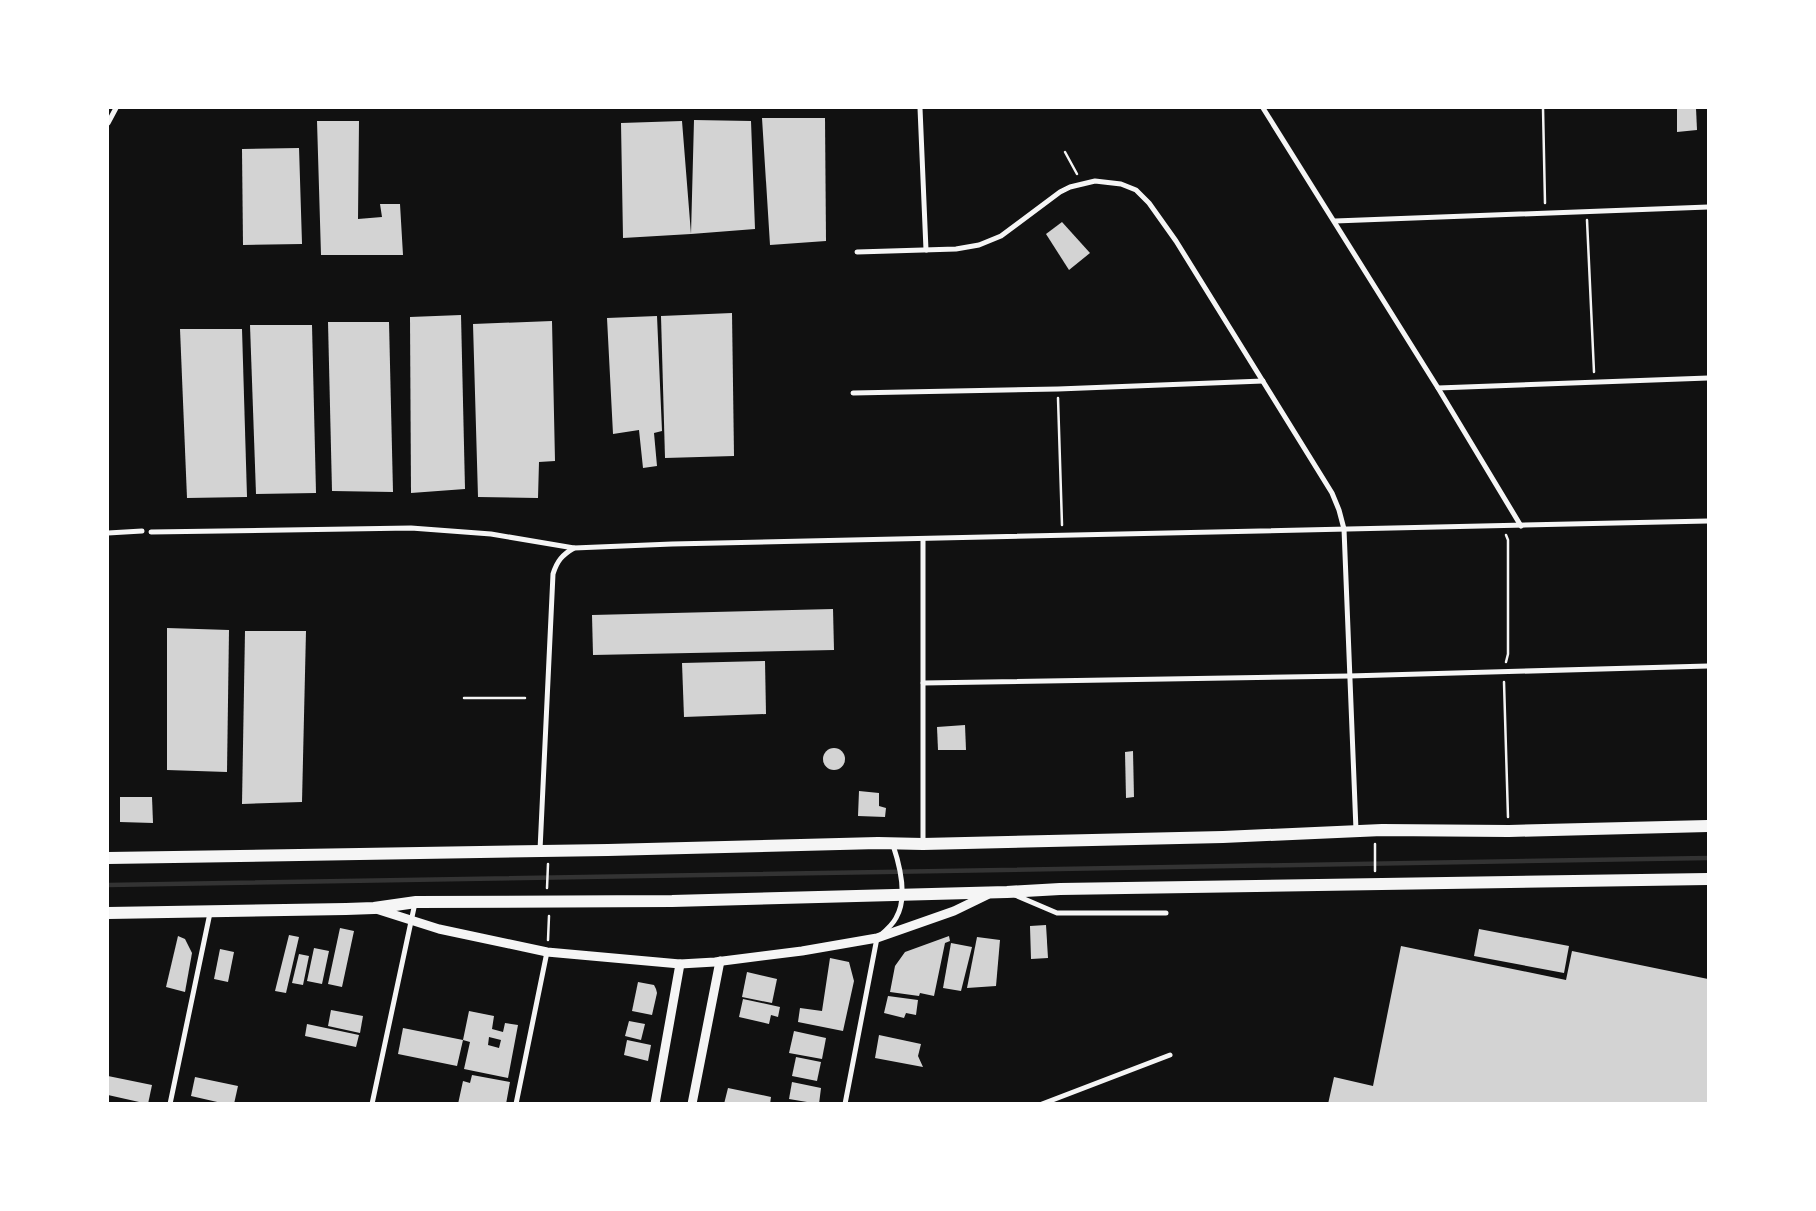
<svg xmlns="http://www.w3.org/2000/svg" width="1816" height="1211" font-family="'Work Sans',sans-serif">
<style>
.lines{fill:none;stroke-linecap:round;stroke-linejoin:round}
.stream{stroke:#333;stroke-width:4.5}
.building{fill:#d3d3d3;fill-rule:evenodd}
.path{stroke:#f5f5f5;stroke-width:2.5}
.minor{stroke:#f5f5f5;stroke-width:5}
.tertiary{stroke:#f5f5f5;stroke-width:9}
.primary{stroke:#f5f5f5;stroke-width:12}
</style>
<rect width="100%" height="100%" fill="#111"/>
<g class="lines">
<path class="stream" d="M 108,885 L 1708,858"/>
</g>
<g class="building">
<path d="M 1677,108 L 1696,108 L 1697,130 L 1677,132 Z"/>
<path d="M 762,118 L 825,118 L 826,241 L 770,245 Z"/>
<path d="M 694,120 L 751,121 L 755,229 L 691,234 L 623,238 L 621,123 L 682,121 L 691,234 Z"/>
<path d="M 317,121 L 359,121 L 358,219 L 382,217 L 380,204 L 400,204 L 403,255 L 321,255 Z"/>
<path d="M 299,148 L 302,244 L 243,245 L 242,149 Z"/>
<path d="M 1062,222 L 1090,253 L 1069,270 L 1046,234 Z"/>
<path d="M 732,313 L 734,456 L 665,458 L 661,316 Z"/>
<path d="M 461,315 L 465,489 L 411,493 L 410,317 Z"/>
<path d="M 657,316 L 662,431 L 654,433 L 657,466 L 643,468 L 639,430 L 613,434 L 607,318 Z"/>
<path d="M 552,321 L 555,461 L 539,462 L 538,498 L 478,497 L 473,324 Z"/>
<path d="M 328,322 L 389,322 L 393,492 L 332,491 Z"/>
<path d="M 250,325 L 312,325 L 316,493 L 256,494 Z"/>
<path d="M 180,329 L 242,329 L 247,497 L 187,498 Z"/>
<path d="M 833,609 L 834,650 L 593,655 L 592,615 Z"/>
<path d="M 167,628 L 229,630 L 227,772 L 167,770 Z"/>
<path d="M 245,631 L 306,631 L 302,802 L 242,804 Z"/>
<path d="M 765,661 L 766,714 L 684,717 L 682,663 Z"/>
<path d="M 965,725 L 966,750 L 938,750 L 937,727 Z"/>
<circle cx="834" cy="759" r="11"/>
<path d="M 1133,751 L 1134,797 L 1126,798 L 1125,752 Z"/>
<path d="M 859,791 L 879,793 L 879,806 L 886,808 L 885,817 L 858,816 Z"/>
<path d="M 120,797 L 152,797 L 153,823 L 120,822 Z"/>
<path d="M 1046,925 L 1048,958 L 1031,959 L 1030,926 Z"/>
<path d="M 340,928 L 354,931 L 342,987 L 328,984 Z"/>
<path d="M 1479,929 L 1569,946 L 1564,973 L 1474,956 Z"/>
<path d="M 289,935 L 299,937 L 286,993 L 275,991 Z"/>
<path d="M 178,936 L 185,939 L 192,953 L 185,992 L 166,987 Z"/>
<path d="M 949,936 L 950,941 L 945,943 L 934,996 L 920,993 L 919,996 L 890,992 L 895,966 L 905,952 Z"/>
<path d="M 977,937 L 1000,940 L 996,986 L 967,988 Z"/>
<path d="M 951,943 L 972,947 L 961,991 L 943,988 Z"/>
<path d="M 1401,946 L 1566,980 L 1572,951 L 1708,979 L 1708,1104 L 1328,1104 L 1334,1077 L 1373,1086 Z"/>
<path d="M 314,948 L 329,951 L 322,984 L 307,981 Z"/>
<path d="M 220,949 L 234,952 L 228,982 L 214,979 Z"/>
<path d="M 299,954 L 309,956 L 303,985 L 292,983 Z"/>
<path d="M 830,958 L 849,962 L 854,981 L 843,1031 L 798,1022 L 800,1008 L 822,1011 Z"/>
<path d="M 747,972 L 777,979 L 772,1003 L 742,997 Z"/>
<path d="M 638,982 L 654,985 L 656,989 L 657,993 L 652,1015 L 632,1011 Z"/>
<path d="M 888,996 L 918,1000 L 916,1015 L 906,1013 L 904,1018 L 884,1013 Z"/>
<path d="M 743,999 L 780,1007 L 778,1017 L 771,1015 L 769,1024 L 739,1017 Z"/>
<path d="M 331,1010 L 363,1016 L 360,1033 L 328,1026 Z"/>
<path d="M 469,1011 L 494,1016 L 492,1029 L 503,1032 L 505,1023 L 518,1025 L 508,1078 L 464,1069 L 470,1042 L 463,1040 ZM 489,1037 L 501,1040 L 499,1048 L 488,1045 Z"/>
<path d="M 629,1021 L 645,1024 L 641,1040 L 625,1036 Z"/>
<path d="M 307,1024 L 359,1035 L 356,1047 L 305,1036 Z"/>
<path d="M 403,1028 L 463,1040 L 457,1066 L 398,1054 Z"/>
<path d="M 794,1031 L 826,1038 L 822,1059 L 789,1053 Z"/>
<path d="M 879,1035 L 921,1044 L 918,1056 L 923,1067 L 875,1058 Z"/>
<path d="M 627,1040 L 651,1045 L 648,1061 L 624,1055 Z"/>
<path d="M 796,1057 L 821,1062 L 817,1081 L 792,1076 Z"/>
<path d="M 472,1075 L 510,1082 L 506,1104 L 458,1104 L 463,1081 L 470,1083 Z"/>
<path d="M 108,1076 L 152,1085 L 148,1104 L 108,1095 Z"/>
<path d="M 195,1077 L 238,1086 L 234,1104 L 226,1104 L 191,1096 Z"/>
<path d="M 792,1082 L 821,1088 L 819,1104 L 789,1099 Z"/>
<path d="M 728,1088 L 771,1097 L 770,1104 L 724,1104 Z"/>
</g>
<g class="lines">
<g class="path">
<path d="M 1543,108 L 1545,203"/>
<path d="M 1065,152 L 1077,174"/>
<path d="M 1587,220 L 1594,372"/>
<path d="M 1058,398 L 1062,525"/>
<path d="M 1506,662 L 1508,654 L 1508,540 L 1506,535"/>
<path d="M 1504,682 L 1508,817"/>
<path d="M 464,698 L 525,698"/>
<path d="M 1375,844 L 1375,871"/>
<path d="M 547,888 L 548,864"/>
<path d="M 548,940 L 549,916"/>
</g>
<g class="minor">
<path d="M 920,108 L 926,250"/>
<path d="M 1263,108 L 1438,388 L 1521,526"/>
<path d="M 108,123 L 116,108"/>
<path d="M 1335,221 L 1708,207"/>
<path d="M 857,252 L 956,249 L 979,245 L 1001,236 L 1060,192 L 1070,187 L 1095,181 L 1121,184 L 1136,190 L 1149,203 L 1176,241 L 1332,493 L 1339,510 L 1344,529 L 1356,830"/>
<path d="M 1438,388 L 1708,378"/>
<path d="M 853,393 L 1058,389 L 1263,381"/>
<path d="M 151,532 L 411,528 L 491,534 L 574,548 L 672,544 L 1708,521"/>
<path d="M 108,533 L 142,531"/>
<path d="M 923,539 L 923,844"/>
<path d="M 923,683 L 1349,676 L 1708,666"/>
<path d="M 540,850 L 553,574 C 557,561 562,555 574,548"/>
<path d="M 1015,895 L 1057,913 L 1166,913"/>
<path d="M 170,1104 L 210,913"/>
<path d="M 372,1104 L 415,903"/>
<path d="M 516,1104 L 547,952"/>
<path d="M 845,1104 L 877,938 C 884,932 892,926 896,918 C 908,898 900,866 893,845"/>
<path d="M 1042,1104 L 1170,1055"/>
</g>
<g class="tertiary">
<path d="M 376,909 L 439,929 L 547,952 L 680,964 L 715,962 L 802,951 L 877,938 L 954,911 L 987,895"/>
<path d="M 655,1104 L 680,964"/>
<path d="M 692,1104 L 720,961"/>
</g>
<g class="primary">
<path d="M 108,858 L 608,850 L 878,843 L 923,844 L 1223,837 L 1382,830 L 1509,831 L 1708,826"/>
<path d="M 108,913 L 346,909 L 374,908 L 416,902 L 672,901 L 1007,892 L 1060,889 L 1708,879"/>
</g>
</g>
<rect width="1816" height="1211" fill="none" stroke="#ffffff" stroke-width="218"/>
</svg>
